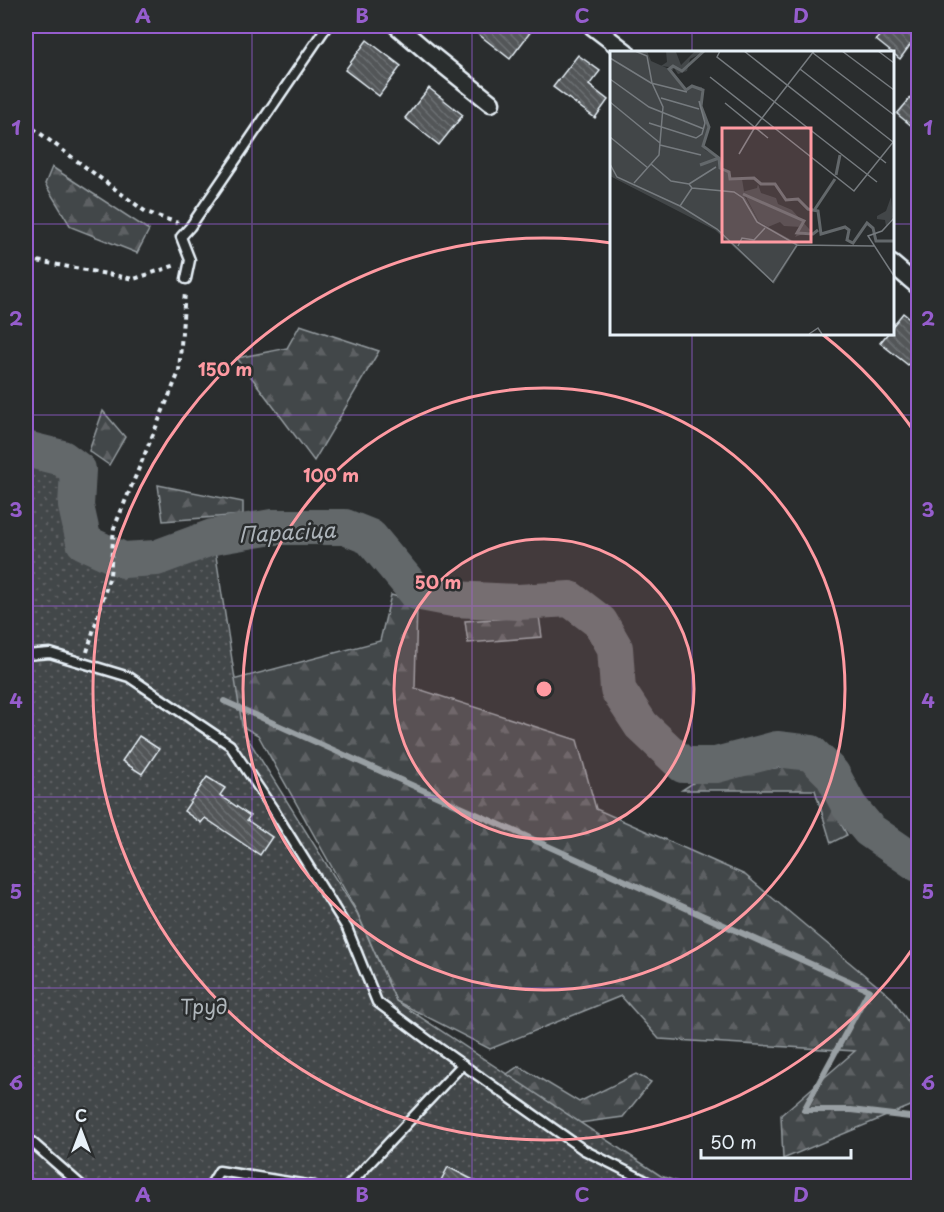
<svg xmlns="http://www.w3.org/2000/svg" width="944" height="1212" font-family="'Playpen Sans',sans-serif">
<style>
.forest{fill:url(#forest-firs);stroke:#959ca0;stroke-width:1.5}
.park{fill:url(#park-dots);stroke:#959ca0;stroke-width:1.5}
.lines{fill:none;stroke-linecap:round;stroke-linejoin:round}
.stream{stroke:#989fa3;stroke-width:6}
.river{stroke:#63686b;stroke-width:36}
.building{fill:url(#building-back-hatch);stroke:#e8f1f8;stroke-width:1.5}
.service-casing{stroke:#e8f1f8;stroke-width:13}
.minor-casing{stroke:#e8f1f8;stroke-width:21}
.path{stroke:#e8f1f8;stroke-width:4;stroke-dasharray:4.5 4.5;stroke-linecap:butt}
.service{stroke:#2a2d2e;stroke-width:8}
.minor{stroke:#2a2d2e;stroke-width:16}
.grid{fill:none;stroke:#965dcd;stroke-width:1.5;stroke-opacity:0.55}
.ring{fill:none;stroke:#ff9aa2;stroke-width:3}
.labels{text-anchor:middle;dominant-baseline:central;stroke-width:5;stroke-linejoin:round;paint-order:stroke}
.park-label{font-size:20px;fill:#aeb5ba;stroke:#2a2d2e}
.water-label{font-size:21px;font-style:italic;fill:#acb3b9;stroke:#2a2d2e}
.inset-river{fill:none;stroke:#63686b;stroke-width:3}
.inset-road{fill:none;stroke:#767b7f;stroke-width:1.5}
.view{fill:#ff9aa2;fill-opacity:0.15;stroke:#ff9aa2;stroke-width:3}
.inset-edge{fill:none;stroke:#e8f1f8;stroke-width:3}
.centre{fill:#ff9aa2;stroke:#2a2d2e;stroke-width:3}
.ring-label{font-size:18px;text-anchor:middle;font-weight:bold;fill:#ff9aa2;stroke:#2a2d2e;stroke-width:5;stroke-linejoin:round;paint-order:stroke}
.neatline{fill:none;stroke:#965dcd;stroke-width:2}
.grid-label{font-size:20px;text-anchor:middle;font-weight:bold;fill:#965dcd}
</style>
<defs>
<pattern id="forest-firs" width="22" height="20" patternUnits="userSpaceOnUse" patternTransform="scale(1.5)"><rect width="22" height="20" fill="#424648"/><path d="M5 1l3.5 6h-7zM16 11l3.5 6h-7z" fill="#5d6163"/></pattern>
<pattern id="park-dots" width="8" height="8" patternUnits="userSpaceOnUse" patternTransform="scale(1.5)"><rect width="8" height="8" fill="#424648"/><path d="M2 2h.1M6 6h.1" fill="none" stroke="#5d6163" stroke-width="1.8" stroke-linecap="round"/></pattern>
<pattern id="building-back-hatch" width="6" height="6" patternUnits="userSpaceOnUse" patternTransform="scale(1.5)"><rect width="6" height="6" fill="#535759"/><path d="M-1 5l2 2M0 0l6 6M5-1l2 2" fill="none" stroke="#6c7072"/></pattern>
</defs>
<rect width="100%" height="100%" fill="#2a2d2e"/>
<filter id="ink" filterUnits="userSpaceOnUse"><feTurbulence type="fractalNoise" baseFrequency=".0167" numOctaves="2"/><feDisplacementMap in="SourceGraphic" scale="12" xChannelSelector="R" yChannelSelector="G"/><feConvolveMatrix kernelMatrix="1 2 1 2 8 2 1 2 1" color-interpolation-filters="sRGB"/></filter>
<g filter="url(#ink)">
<path class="forest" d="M52,167L149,230L137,253L71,227L45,184Z
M300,325L379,351L314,461L237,358L287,348Z
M103,411L125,437L109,465L89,451Z
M158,485L243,502V515L163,521Z
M391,595L417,602L415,688L577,740L596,809L745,875L892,998L918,1037V1103L783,1159L781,1115L855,1051L659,1039L621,996L490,1049L396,1001L357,912L258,735L114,655L218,684L380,641Z
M539,616L542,637L468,643L465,621Z
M808,763L847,835L831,843L815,790H682L699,779Z
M519,1066L579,1102L636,1074L651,1082L623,1117L565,1125L498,1080Z"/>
<path class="park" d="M26,449L62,458L78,470L76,506L84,542L123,560L156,558L213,537L243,731L357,913L396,1001L661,1176L690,1186H40L26,1173Z"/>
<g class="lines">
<path class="stream" d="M224,701L869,990L804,1110H851L918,1118"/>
<path class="river" d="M26,449L62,458L78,470L76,506L84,542L123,560L156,558L213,537L272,527H345L370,537L416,592L453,599L518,602L570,599L600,622L615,648L618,690L641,725L683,765H716L777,749L811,753L832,774L849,806L869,830L918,864"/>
</g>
<path class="building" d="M468,26H535L510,59Z
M867,26H901L916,37L900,59L876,40L880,35Z
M367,40L401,66L379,96L345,70Z
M578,55L600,71L589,85L608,100L595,118L553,87Z
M429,88L463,115L439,145L405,118Z
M918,89V131L897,114Z
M903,313L918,325V351L908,365L880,343L888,333H891V328Z
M139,736L159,749L142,774L122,761Z
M207,777L225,788L220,795L250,816L247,820L272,837L260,855L205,818L201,823L184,811Z
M448,1167L485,1186H438Z"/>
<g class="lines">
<defs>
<path id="service" d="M186,279L190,260L181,237L190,227L327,26
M26,655L50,653L129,677L230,745L273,809L347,928L377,1002L432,1043L584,1150L656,1186
M26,1137L82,1186
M210,1186L219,1171L314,1186
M348,1186L462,1065"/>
<path id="minor" d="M397,26L430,54L491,103
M592,26L626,52
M892,264L918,286"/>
</defs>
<use href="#service" class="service-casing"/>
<use href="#minor" class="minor-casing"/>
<path class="path" d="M26,123L146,212L178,223
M26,248L37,261L134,279L176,265
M87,652L110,575L114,528L179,372L185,292"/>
<use href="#service" class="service"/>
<use href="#minor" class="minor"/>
</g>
</g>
<path class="grid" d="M252,26V1186M472,26V1186M692,26V52M26,224H611M892,224H918M692,333V1186M26,415H918M26,606H918M26,797H918M26,988H918"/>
<circle cx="544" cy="689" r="150" fill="#ff9aa2" fill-opacity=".12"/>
<g class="ring">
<circle cx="544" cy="689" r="150"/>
<circle cx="544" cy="689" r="301"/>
<path d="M918 941A451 451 0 1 1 611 243M822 334A451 451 0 0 1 918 437"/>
</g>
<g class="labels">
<g class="park-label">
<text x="204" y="1006">Труд</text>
</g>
<g class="water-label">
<text transform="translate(287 531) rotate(-3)">Парасіца</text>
</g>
</g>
<g transform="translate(610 51)">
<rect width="284" height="284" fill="#2a2d2e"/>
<path d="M281,146L283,166L276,175L275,169L267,168V165L276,160Z" fill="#424648"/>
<path d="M56,0L66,1L71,14L85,0H95L80,8L77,20L68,23L64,17L60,23L59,16L51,15L57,11ZM148,133L151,142L166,147L168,153L182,159L201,180L185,186L191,176L174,175L170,171L158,176L149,171L136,146L122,139L132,141L147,137Z" fill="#424648"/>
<path d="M0,0H37L41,10L59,18L76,39L82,35L92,36L91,55L99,76L93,92L95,99L109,107L110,117L119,121L120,128H132L135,146L149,171L189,193L164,233L105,179L0,125Z" fill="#424648"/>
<path class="inset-river" d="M94,0L72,20L63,15L59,18L76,39L82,35L93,39L91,55L99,76L93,95L109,107L110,117L119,121L120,128L144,127L151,133H165L176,149L188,148L198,158L208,160L211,183L235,176L239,179L237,189L243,192L257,172L263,177L266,190H284M90,114L109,107M226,124L230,104M133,143L194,170L187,182L203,183L208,179M205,158L225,128"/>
<path class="inset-road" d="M110,0L107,6L267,131M134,0L276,112M232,0L284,39M268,0L284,12M203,2L284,64M0,7L41,32L77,41M190,18L283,91M100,26L244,140L284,90M0,28L39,56L94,78M51,47L89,58M0,51L50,92M115,52L158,87M39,72L86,87L92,83L95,72L89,50M0,86L38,117M50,94L91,104M129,103L145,76L204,0M0,113L7,126L70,155L107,178L163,231L187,194M41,113L61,130L79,133M24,132L49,104L53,56L42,32L37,5L25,0M79,133L82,137L124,141L133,147L147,171L187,194L264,195M79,133L106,116M70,155L82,137M284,167L272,180L258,185L284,225M128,195L132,187L144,189L155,177M199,283L208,277L212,283"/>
<path class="view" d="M112,77H201V191H112Z"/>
<rect width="284" height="284" class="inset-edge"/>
</g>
<circle cx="544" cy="689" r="9" class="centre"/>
<g class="ring-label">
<text x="225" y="376">150 m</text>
<text x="331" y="482">100 m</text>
<text x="438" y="589">50 m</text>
</g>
<rect width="944" height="1212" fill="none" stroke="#2a2d2e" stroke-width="66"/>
<g transform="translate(81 1131)" stroke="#2a2d2e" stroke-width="4.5" paint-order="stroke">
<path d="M0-4.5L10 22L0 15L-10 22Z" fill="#e8f1f8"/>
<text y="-9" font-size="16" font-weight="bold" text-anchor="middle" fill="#e8f1f8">С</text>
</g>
<path d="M701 1149v9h150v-9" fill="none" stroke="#e8f1f8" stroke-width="3"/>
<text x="710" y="1149" font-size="18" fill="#e8f1f8" stroke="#2a2d2e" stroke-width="4.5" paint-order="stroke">50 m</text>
<rect x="33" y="33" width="878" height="1146" class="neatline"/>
<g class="grid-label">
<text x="143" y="23">A</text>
<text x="362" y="23">B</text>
<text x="582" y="23">C</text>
<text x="801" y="23">D</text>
<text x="16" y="135">1</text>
<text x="928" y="135">1</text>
<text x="16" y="326">2</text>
<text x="928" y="326">2</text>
<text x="16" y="517">3</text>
<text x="928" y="517">3</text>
<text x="16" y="708">4</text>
<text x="928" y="708">4</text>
<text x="16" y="899">5</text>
<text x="928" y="899">5</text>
<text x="16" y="1090">6</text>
<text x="928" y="1090">6</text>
<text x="143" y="1202">A</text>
<text x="362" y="1202">B</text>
<text x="582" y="1202">C</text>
<text x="801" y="1202">D</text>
</g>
</svg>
